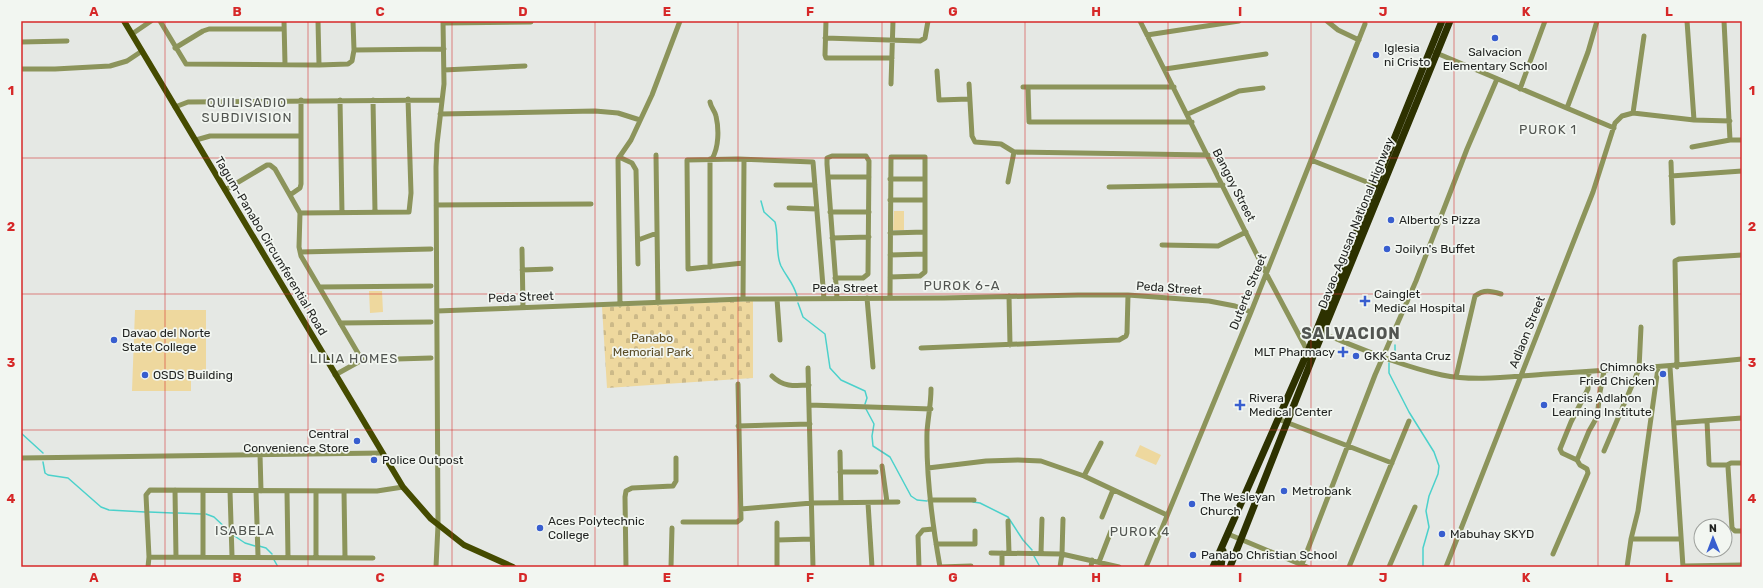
<svg xmlns="http://www.w3.org/2000/svg" width="1763" height="588" font-family="Rubik,sans-serif">
<style>
.cemetery{fill:url(#cemetery-stones)}
.garden{fill:#eed89e}
.lines{fill:none;stroke-linecap:round;stroke-linejoin:round}
.stream{stroke:#4bd1cb;stroke-width:1.5}
.minor{stroke:#8c945b;stroke-width:5}
.major{stroke:#454b00;stroke-width:6}
.highway{stroke:#2d3100;stroke-width:7}
.grid{fill:none;stroke:#d62828;stroke-width:1;stroke-opacity:0.55}
.poi-dot{fill:#385ecf;stroke:#f2f6f1;stroke-width:1.5}
.labels{text-anchor:middle;dominant-baseline:central;stroke-width:3.5;stroke-linejoin:round;paint-order:stroke}
.poi-label{font-size:12px;fill:#1f211f;stroke:#f2f6f1;text-anchor:start}
.street-label{font-size:12px;fill:#1f211f;stroke:#f2f6f1}
.park-label{font-size:12px;fill:#594b25;stroke:#f2f6f1}
.neighbourhood-label{font-size:13px;letter-spacing:1px;fill:#525551;stroke:#f2f6f1}
.district-label{font-size:16px;font-weight:bold;letter-spacing:1px;fill:#525551;stroke:#f2f6f1}
.neatline{fill:none;stroke:#d62828;stroke-width:1.5}
.grid-label{font-size:13px;text-anchor:middle;font-weight:bold;fill:#d62828}
</style>
<defs>
<pattern id="cemetery-stones" width="16" height="16" patternUnits="userSpaceOnUse"><rect width="16" height="16" fill="#eed89e"/><path d="M2 7V4a2 2 0 0 1 4 0v3zM10 15v-3a2 2 0 0 1 4 0v3z" fill="#ccb988"/></pattern>
</defs>
<rect width="100%" height="100%" fill="#e5e8e4"/>
<path class="cemetery" d="M753,301V378L607,388L602,307Z"/>
<path class="garden" d="M894,211H904V230H893Z
M369,291H382L383,312L370,313Z
M135,310H206V370H191V391H132Z
M1140,445L1161,455L1156,465L1135,456Z"/>
<g class="lines">
<path class="stream" d="M761,201L764,212L775,222C779,236 775,253 781,266C787,278 793,282 797,296
M798,303L803,317L825,334L830,368L841,380L865,391L867,398L865,404
M1392,357L1395,353V345
M1389,363V373L1409,412L1434,452L1439,466L1438,474L1429,496L1426,511L1429,527L1423,548V567
M866,409L874,424L872,436L873,446L890,457L911,496L917,500L927,501
M21,433L43,453
M43,462L45,473L48,475L68,478L101,507L109,510L145,512
M973,502L980,503L1008,517L1023,540L1032,550
M149,512L173,513
M178,513L202,514
M206,514L214,517L230,532
M233,535L245,543L255,546
M259,546L266,548L272,554
M1034,556L1040,567
M273,558L278,567"/>
<path class="minor" d="M160,21L186,64L319,65L348,64L352,61L354,50L353,21
M284,21L285,64
M318,21L319,65
M826,21L825,55L826,58H892
M1140,21L1266,273L1308,352
M1327,21L1338,30L1359,40
M1687,21L1694,120
M1724,21L1730,140
M443,23L531,22
M132,34L151,21
M1147,35L1239,21
M825,38L920,41L925,38L928,21
M21,42L67,41
M175,48L203,31L209,29H284
M354,50L444,49
M1434,52L1614,128
M21,69H55L110,66L127,61L142,51
M1165,69L1266,54
M444,70L525,66
M937,71L939,100L969,99
M891,84L893,21
M969,84L972,136L975,142L1001,144L1014,152L1208,155
M1023,87H1174
M1028,87L1029,122H1192
M1520,89L1545,21
M340,100L342,213
M373,100L375,212
M710,102C711,108 715,111 716,116C719,129 719,147 712,159
M175,107L188,102L442,100
M1567,108L1588,52L1597,21
M1633,113L1644,36
M440,114L595,111L618,113L640,120
M1188,114L1239,91L1263,88
M196,140L210,136H301
M1692,147L1730,140H1742
M656,155L658,303
M619,157L632,163L636,170L638,264
M710,159V267
M1311,160L1377,186
M1671,162L1673,223
M1671,176L1742,171
M828,177H869
M890,179H925
M1008,182L1014,152
M776,185H815
M1109,187L1223,185
M225,190L267,165H270L275,169L300,213L299,247L301,256L362,360
M290,195L300,188L301,184V100
M890,200H925
M436,205L591,204
M789,208L817,209
M830,212H869
M300,213L409,212L411,193L408,99
M890,233L925,232
M832,238L869,237
M638,240L657,233
M1162,245L1218,246L1246,232
M522,249L523,307
M300,252L431,249
M890,255L925,254
M743,263L688,269L687,160L738,159L813,162L824,299
M522,270L551,269
M835,278H863L868,274L869,161L866,156H832L827,158V164L837,298
M320,287L431,286
M1009,296L1010,345
M867,298L873,367
M890,298L891,157H925V272L920,276L890,277
M743,299L744,160
M777,299L780,340
M620,305L618,159L631,140L652,95L680,21
M437,311L743,299L944,298L1078,295H1128L1209,301L1235,306L1251,312
M340,323L431,322
M1319,332C1360,348 1400,366 1442,375C1476,382 1514,376 1548,374C1613,370 1677,366 1742,359
M921,348L1119,340L1126,336L1127,333L1128,295
M1670,367L1683,567
M1677,367L1675,261L1679,259L1742,255
M808,368L813,567
M335,375L362,360L431,358
M772,376C783,387 794,386 809,385
M1456,377L1475,296C1484,289 1491,291 1501,294
M931,389C931,404 928,417 927,432C926,478 932,522 940,567
M809,405L931,409
M1278,419L1392,463
M1707,421L1709,464L1711,465H1727L1728,467L1732,528L1735,531H1742
M1675,423L1742,418
M738,426L810,424
M1604,451L1639,369L1641,327
M840,452L841,503
M260,454L261,491
M21,458L382,453
M1577,460L1562,453L1560,449L1571,422L1588,389L1589,372
M1727,465L1731,463H1742
M882,466L887,502
M928,468L986,461L1018,460L1041,461L1084,476L1167,515
M840,472H876
M1084,476L1101,443
M175,490L176,557
M230,491L232,556
M256,491L258,556
M287,491L288,557
M316,491V557
M344,491L345,557
M930,500H974
M868,503L872,567
M741,509L812,503L898,502
M1102,517L1113,490
M1008,521L1009,553
M683,522H737L741,519L738,384
M777,523V567
M1228,534L1307,567
M1631,539H1681
M777,540L812,539
M936,544H975V531
M991,553L1062,554L1119,567
M1002,553V567
M1041,553L1042,519
M1553,554L1588,473L1587,469L1580,465L1577,460L1589,431L1597,417L1600,392L1604,371
M203,556V491
M149,557L373,558
M1099,562L1111,531
M1683,566L1742,565
M148,567L149,557L146,495L150,490L377,491L403,487
M436,567L438,525L436,167L437,144L444,84L443,21
M626,567L625,497L626,491L632,488L673,486L676,481V458
M671,567L672,528
M919,567L918,536L923,530L933,529
M940,567L971,566
M1060,567L1062,554L1063,519
M1091,567L1092,560
M1146,567L1251,312L1365,24
M1301,567L1375,375L1416,281L1467,149L1497,79
M1349,567L1409,421
M1389,567L1415,507
M1446,567L1593,192L1615,123L1622,116L1633,113L1694,120L1730,121
M1627,567L1631,539L1638,511L1658,368"/>
<path class="major" d="M124,21L403,487L431,519L464,545L513,567"/>
<path class="highway" d="M1213,567L1308,351L1442,21
M1221,567L1223,551
M1230,567L1314,354L1450,21"/>
</g>
<path class="grid" d="M165,21V567M308,21V567M452,21V567M595,21V567M738,21V567M882,21V567M1025,21V567M1168,21V567M1311,21V567M1454,21V567M1598,21V567M21,158H1742M21,294H1742M21,430H1742"/>
<g class="poi-dot">
<circle cx="1495" cy="38" r="4"/>
<circle cx="1376" cy="55" r="4"/>
<circle cx="1391" cy="220" r="4"/>
<circle cx="1387" cy="249" r="4"/>
<path d="M1363 295h4v4h4v4h-4v4h-4v-4h-4v-4h4z"/>
<circle cx="114" cy="340" r="4"/>
<path d="M1341 346h4v4h4v4h-4v4h-4v-4h-4v-4h4z"/>
<circle cx="1356" cy="356" r="4"/>
<circle cx="1663" cy="374" r="4"/>
<circle cx="145" cy="375" r="4"/>
<path d="M1238 399h4v4h4v4h-4v4h-4v-4h-4v-4h4z"/>
<circle cx="1544" cy="405" r="4"/>
<circle cx="357" cy="441" r="4"/>
<circle cx="374" cy="460" r="4"/>
<circle cx="1284" cy="491" r="4"/>
<circle cx="1192" cy="504" r="4"/>
<circle cx="540" cy="528" r="4"/>
<circle cx="1442" cy="534" r="4"/>
<circle cx="1193" cy="555" r="4"/>
</g>
<g class="labels">
<g class="poi-label">
<text x="1384" y="48">Iglesia<tspan x="1384" dy="14">ni Cristo</tspan></text>
<text x="1495" y="52" text-anchor="middle">Salvacion<tspan x="1495" dy="14">Elementary School</tspan></text>
<text x="1399" y="220">Alberto's Pizza</text>
<text x="1395" y="249">Joilyn's Buffet</text>
<text x="1374" y="294">Cainglet<tspan x="1374" dy="14">Medical Hospital</tspan></text>
<text x="122" y="333">Davao del Norte<tspan x="122" dy="14">State College</tspan></text>
<text x="1335" y="352" text-anchor="end">MLT Pharmacy</text>
<text x="1364" y="356">GKK Santa Cruz</text>
<text x="1655" y="367" text-anchor="end">Chimnoks<tspan x="1655" dy="14">Fried Chicken</tspan></text>
<text x="153" y="375">OSDS Building</text>
<text x="1249" y="398">Rivera<tspan x="1249" dy="14">Medical Center</tspan></text>
<text x="1552" y="398">Francis Adlahon<tspan x="1552" dy="14">Learning Institute</tspan></text>
<text x="349" y="434" text-anchor="end">Central<tspan x="349" dy="14">Convenience Store</tspan></text>
<text x="382" y="460">Police Outpost</text>
<text x="1292" y="491">Metrobank</text>
<text x="1200" y="497">The Wesleyan<tspan x="1200" dy="14">Church</tspan></text>
<text x="548" y="521">Aces Polytechnic<tspan x="548" dy="14">College</tspan></text>
<text x="1450" y="534">Mabuhay SKYD</text>
<text x="1201" y="555">Panabo Christian School</text>
</g>
<g class="street-label">
<text transform="translate(1234 185) rotate(63)">Bangoy Street</text>
<text transform="translate(1356 223) rotate(-68)">Davao-Agusan National Highway</text>
<text transform="translate(271 246) rotate(59)">Tagum-Panabo Circumferential Road</text>
<text x="845" y="288">Peda Street</text>
<text transform="translate(1169 288) rotate(4)">Peda Street</text>
<text transform="translate(1248 292) rotate(-68)">Duterte Street</text>
<text transform="translate(521 297) rotate(-2)">Peda Street</text>
<text transform="translate(1527 332) rotate(-68)">Adlaon Street</text>
</g>
<g class="park-label">
<text x="652" y="338">Panabo<tspan x="652" dy="14">Memorial Park</tspan></text>
</g>
<g class="neighbourhood-label">
<text x="247" y="102">QUILISADIO<tspan x="247" dy="15">SUBDIVISION</tspan></text>
<text x="1548" y="129">PUROK 1</text>
<text x="962" y="285">PUROK 6-A</text>
<text x="354" y="358">LILIA HOMES</text>
<text x="245" y="530">ISABELA</text>
<text x="1140" y="531">PUROK 4</text>
</g>
<g class="district-label">
<text x="1351" y="333">SALVACION</text>
</g>
</g>
<rect width="1763" height="588" fill="none" stroke="#f2f6f1" stroke-width="44"/>
<g transform="translate(1713 538) rotate(359)"><circle r="19" fill="#f2f6f1" stroke="#9ea19d"/>
<path d="M0-3L7 15L0 10L-7 15Z" fill="#385ecf"/>
<text y="-6" font-size="11" font-weight="bold" text-anchor="middle" fill="#1f211f">N</text>
</g>
<rect x="22" y="22" width="1719" height="544" class="neatline"/>
<g class="grid-label">
<text x="94" y="16">A</text>
<text x="237" y="16">B</text>
<text x="380" y="16">C</text>
<text x="523" y="16">D</text>
<text x="667" y="16">E</text>
<text x="810" y="16">F</text>
<text x="953" y="16">G</text>
<text x="1096" y="16">H</text>
<text x="1240" y="16">I</text>
<text x="1383" y="16">J</text>
<text x="1526" y="16">K</text>
<text x="1669" y="16">L</text>
<text x="11" y="95">1</text>
<text x="1752" y="95">1</text>
<text x="11" y="231">2</text>
<text x="1752" y="231">2</text>
<text x="11" y="367">3</text>
<text x="1752" y="367">3</text>
<text x="11" y="503">4</text>
<text x="1752" y="503">4</text>
<text x="94" y="582">A</text>
<text x="237" y="582">B</text>
<text x="380" y="582">C</text>
<text x="523" y="582">D</text>
<text x="667" y="582">E</text>
<text x="810" y="582">F</text>
<text x="953" y="582">G</text>
<text x="1096" y="582">H</text>
<text x="1240" y="582">I</text>
<text x="1383" y="582">J</text>
<text x="1526" y="582">K</text>
<text x="1669" y="582">L</text>
</g>
</svg>
